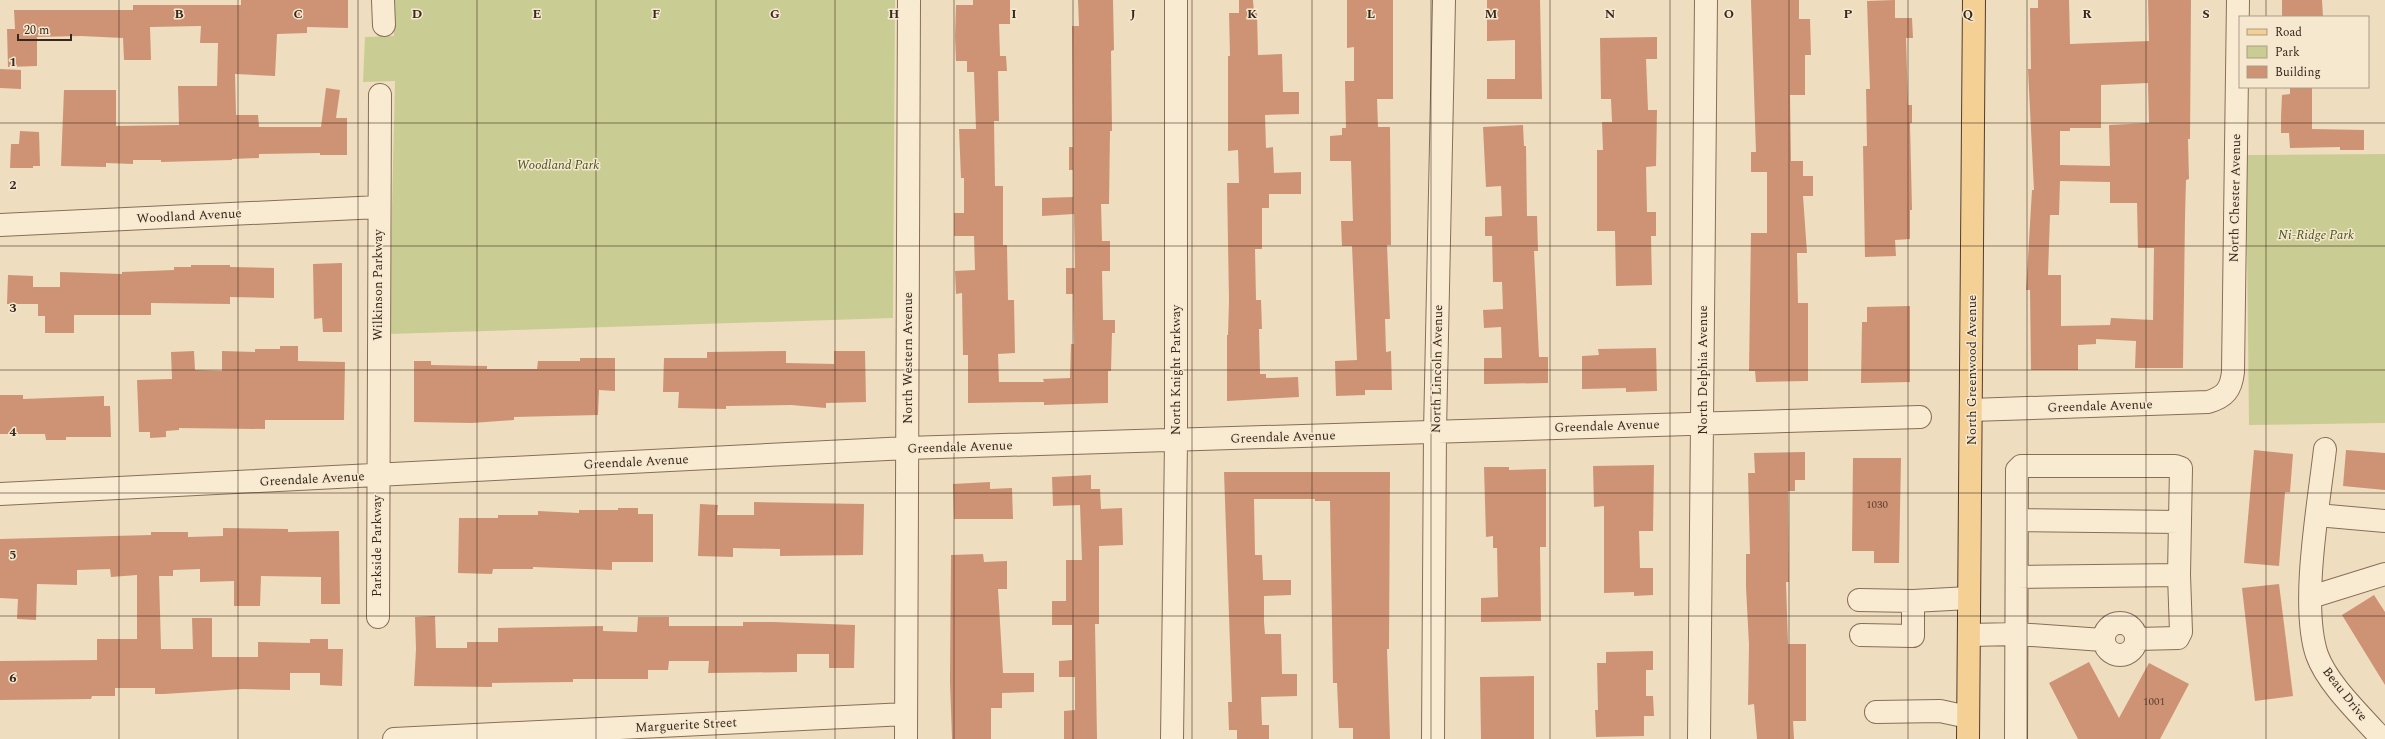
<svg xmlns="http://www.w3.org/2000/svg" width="2385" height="739" font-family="Spectral,serif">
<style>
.green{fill:#cacd93}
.building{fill:#ce9374;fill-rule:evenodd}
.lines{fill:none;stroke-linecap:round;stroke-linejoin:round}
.minor-casing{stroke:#886e57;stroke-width:24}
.major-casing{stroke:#553c2c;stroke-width:24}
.minor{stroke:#f9ebd2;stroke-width:22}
.major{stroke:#f4d095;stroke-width:22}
.grid{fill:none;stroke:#37271c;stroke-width:1;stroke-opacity:0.55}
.labels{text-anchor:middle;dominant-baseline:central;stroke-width:3;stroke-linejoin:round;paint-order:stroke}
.number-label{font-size:11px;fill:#5d4232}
.park-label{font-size:13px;font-style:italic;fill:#4a5422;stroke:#f6e8cf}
.street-label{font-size:13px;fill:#37271c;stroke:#f6e8cf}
.grid-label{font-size:13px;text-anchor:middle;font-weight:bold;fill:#37271c;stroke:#f6e8cf;stroke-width:3;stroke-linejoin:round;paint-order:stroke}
</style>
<rect width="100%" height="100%" fill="#efddbf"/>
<path class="green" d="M394,0H895L893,318L389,334L395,81L363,82L365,37L394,36Z
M2385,154V423L2249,425L2246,155Z"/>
<path class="building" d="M241,0H348V28L307,27V33L277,34L275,76L235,74L236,115H258L259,127H321L326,88L340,90L336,118H347V155H320V153L259,154V158L232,159V160L161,162V160H133V164L106,163V167L61,166L64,90H116V126L179,125L178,86H217L218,43H200L201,26L150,27L151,60H124L123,38L81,36L37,37V66L8,67L7,29H15L14,10H133V5H241Z
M973,0H1010V24H999L1000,56H1006L1007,71H998L999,121H994L995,186H1003V245H1007L1008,300H1014L1015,353L998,354L999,382H1044L1043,379L1070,378L1071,344H1074L1073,294H1066V268H1075L1074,214L1042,216V198L1073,197V170H1069V147H1073L1072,26H1079L1078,0H1113L1114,50L1111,51L1112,131H1110L1109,204H1101L1102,241H1110V271H1102L1103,320H1115V333H1112L1111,371H1108V403L1044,405V402L968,403V355H963L962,293L956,294L955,271L975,270L974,236H954V213H964V178H961L959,129H976L974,72H967V61H956L955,37L956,5H973Z
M1239,0H1253L1254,13H1257L1258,55L1282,54L1283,92H1299V114L1265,115L1266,148L1273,147L1274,173L1301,172V194H1269V208H1262V249H1255L1256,300H1261L1262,329H1259L1260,374H1266V378L1298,377L1299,397L1227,401V335H1228L1229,301L1227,183H1239L1238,150L1228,151V56H1230L1229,13H1239Z
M1347,0H1393V99H1377L1378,127H1390L1391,245H1387L1390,319H1385L1386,352L1391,351L1392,390H1365V395L1336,396L1335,361L1357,360L1352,246H1342L1341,221H1353L1351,161H1330V136L1342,135V128H1346L1345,81H1354V47L1347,48Z
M1487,0H1540L1542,99H1487V79H1515V40L1487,41Z
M1751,0H1799V19H1810L1811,55H1805V95H1790L1791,161H1803V176H1813V196H1803L1807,253H1797L1798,303H1808V381L1756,382L1755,371H1749L1751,233H1767V172H1751V152H1756Z
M1895,0V18H1912L1913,38H1906L1908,105H1912V123H1910L1912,210H1910V239L1895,240L1896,256L1865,257L1863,146H1867L1866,89H1870L1867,1Z
M2038,0H2069L2070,44L2149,41L2148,0H2191L2190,139H2188L2189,179L2186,180L2185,217L2183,368H2135L2136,341L2096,339V344L2078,345V370H2031L2030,290H2026L2027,275L2032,190H2034L2028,69H2031L2030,8H2038ZM2148,83L2149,123L2109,125L2110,166L2060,165V131H2070V128H2101V85ZM2060,181L2110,182V203H2137L2138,248H2154L2153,320L2111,318L2110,325L2061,326V275H2048L2050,215H2059Z
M2282,0H2322L2323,17H2282Z
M1657,37V59H1646L1648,110H1657L1656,166L1646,167L1647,212H1656V236H1651L1652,285L1616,286L1615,231H1597V150H1603L1602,122H1612L1611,99H1601L1600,38Z
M0,69L21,70V89L0,88Z
M2290,87H2312V129L2364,130V150H2340V147L2290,148L2289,133H2281V117L2282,95L2290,94Z
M1523,125L1524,146H1526L1527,216H1537L1538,251H1534L1539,357H1548V383L1484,384V358H1502L1501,327L1484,328L1483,310L1503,309L1502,282H1493L1492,236H1485V217L1502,216L1501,186L1486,187L1483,127Z
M20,131L39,132L40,166H33V168H10L11,144H19Z
M342,263V332H323L322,318L314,319L313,264Z
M191,265H230V267L274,268V298L230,297V304L151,303V315H74V333H45V316H38V304H7L8,275L33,276V287H60V272L122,274V272L174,270V267H191Z
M1910,306V382L1861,383L1862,322H1867V307Z
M280,346H298V361L345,362L344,420H265V429L179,428V430L166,431V437L150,438V432H139L137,380L172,379L171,352L194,351L195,370L222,371V351L255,352V349H280Z
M1656,348L1657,391L1626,392V388L1582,389V356L1599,355L1598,349Z
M786,351V363L834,364V351H865L866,402L826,403V408L791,405L726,406V409L678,408L679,392H663L664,358H707V352Z
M580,358H615V391L599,390L598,415L514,417V420L472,423L414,422V361H431V365L487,366V369H537L538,361H580Z
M0,395H23V399L104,396V406H110L111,437H66V440H46L45,434H0Z
M2254,450L2293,454L2290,492H2285L2279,566L2244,563Z
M2346,450L2385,453V490L2343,486Z
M1805,452V480H1795V491H1788L1789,582H1786L1788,644H1806V721H1793L1794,739H1757L1754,704L1748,705L1749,645L1746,587V554H1750L1748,473H1755L1754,453Z
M1853,458H1901L1899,563H1874V551H1852Z
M1654,465L1653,531H1639L1640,568H1653V595L1634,596V592L1604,593V506L1594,507L1593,466Z
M1484,467H1509V470L1546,469V547H1540L1541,621L1481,622V598L1498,597L1497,548H1493V536L1486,537Z
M1224,472H1390L1389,649H1387L1390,739H1353V728H1339L1337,683H1333L1330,501H1315V499H1254L1255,555H1262L1263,580H1291V595L1264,596V622L1265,634H1281L1282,674H1297V696L1261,697L1262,725H1269V739H1237V730H1229L1228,702H1232Z
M1091,475V489H1100L1101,509L1122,508L1123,545L1099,546V624H1095L1097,739H1064V711L1075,710V677H1059V661L1072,660V625H1052V601H1066V560H1082L1080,505L1053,506L1052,477Z
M990,482V489L1012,488L1013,519H954L953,484Z
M754,502L864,504L863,555L780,556V549L733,548V557L698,556L700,504L718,505L717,515H754Z
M618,508H638V514H653V562H612V570L533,567V569H493L492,574L458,573L459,518H498V515H538V511L579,513V510H618Z
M223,528L288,529V532L339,531L340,604H321V577L261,576L260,606H234V581L200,582V569L173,570V576H159L161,649H193L192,618H212V657H258V642L310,643V639H328V649H343L342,686L320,685V673H290V690L242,689L164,694H155V688H115V696H92L91,699L0,700V661L97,660V639H137V575L111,577L110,569L77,570V585L37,584L36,620L17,619L18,599L0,598V539L151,535V532H188V537L223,536Z
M983,554L984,562L1007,561V589H998L1003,673H1034V692L1002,693V708H991V739H952L950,682L951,555Z
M2279,584L2293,696L2255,701L2242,588Z
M2374,595L2385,612V685L2342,615Z
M435,616L436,648H467V642H498V628L603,626V631L637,632L638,617H669V626H743V622H773L855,625L854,668H829V654H797V672L708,673L709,661H669L668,670H648V679H573V682L492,683V687L414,686L416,649L415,617Z
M1653,651V670H1646V696H1653L1654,716H1644V736L1596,737L1595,710H1598L1597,663H1606V652Z
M2089,662L2119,718L2149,663L2189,684L2160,739H2078L2049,683Z
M1534,676V739H1481L1480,677Z"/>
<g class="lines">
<defs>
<path id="minor" d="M383,0L384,25
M0,225L379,207
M1971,410L2208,402C2225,397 2231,390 2233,372L2238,0
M2325,449C2319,503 2300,605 2317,655C2328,685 2361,715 2382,739
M0,494L907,448L1920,417
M2317,515L2385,521
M2018,520L2180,522
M2017,577L2179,575
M2311,597L2385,574
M1859,600L1913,601
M378,617L380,95
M2104 639a16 16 0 1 1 32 0a16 16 0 1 1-32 0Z
M1861,635L1913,636V601L1969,598
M1969,635L2017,634L2103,640
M1876,712L1940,711L1968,717
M394,739L906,714
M906,739L909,0
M1172,739L1176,442V0
M1433,739L1435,432L1444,0
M1699,739L1706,0
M2016,739L2017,470L2021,466H2175L2181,468L2179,575L2181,632L2178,638L2137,639"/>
<path id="major" d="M1968,739L1974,0"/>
</defs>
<use href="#minor" class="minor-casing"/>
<use href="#major" class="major-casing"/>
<use href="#minor" class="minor"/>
<use href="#major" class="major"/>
</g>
<path class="grid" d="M119,0V739M238,0V739M358,0V739M477,0V739M596,0V739M716,0V739M835,0V739M954,0V739M1073,0V739M1192,0V739M1312,0V739M1431,0V739M1550,0V739M1670,0V739M1789,0V739M1908,0V739M2027,0V739M2146,0V739M2266,0V17M2266,87V739M0,123H2385M0,246H2385M0,370H2385M0,493H2385M0,616H2385"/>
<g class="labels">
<g class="number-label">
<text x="1877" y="504">1030</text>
<text x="2154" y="701">1001</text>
</g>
<g class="park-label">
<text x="558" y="165">Woodland Park</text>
<text x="2316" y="235">Ni-Ridge Park</text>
</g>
<g class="street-label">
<text transform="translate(2235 198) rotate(-89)">North Chester Avenue</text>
<text transform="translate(189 216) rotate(-3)">Woodland Avenue</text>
<text transform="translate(378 285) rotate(-90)">Wilkinson Parkway</text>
<text transform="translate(908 358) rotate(-90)">North Western Avenue</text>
<text transform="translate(1437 369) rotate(-89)">North Lincoln Avenue</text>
<text transform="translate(1176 370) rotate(-90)">North Knight Parkway</text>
<text transform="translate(1703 370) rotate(-90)">North Delphia Avenue</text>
<text transform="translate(1972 370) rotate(-90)">North Greenwood Avenue</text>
<text transform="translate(2100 406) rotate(-2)">Greendale Avenue</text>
<text transform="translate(1607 426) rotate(-2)">Greendale Avenue</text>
<text transform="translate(1283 437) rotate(-2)">Greendale Avenue</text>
<text transform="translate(960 447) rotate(-2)">Greendale Avenue</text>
<text transform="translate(636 462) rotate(-3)">Greendale Avenue</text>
<text transform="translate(312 479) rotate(-3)">Greendale Avenue</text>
<text transform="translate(377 546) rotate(-90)">Parkside Parkway</text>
<text transform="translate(2345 694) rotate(52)">Beau Drive</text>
<text transform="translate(686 725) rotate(-3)">Marguerite Street</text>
</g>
</g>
<g class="grid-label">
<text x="179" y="18">B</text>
<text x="298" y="18">C</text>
<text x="417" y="18">D</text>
<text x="537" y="18">E</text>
<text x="656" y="18">F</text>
<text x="775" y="18">G</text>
<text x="894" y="18">H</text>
<text x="1014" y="18">I</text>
<text x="1133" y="18">J</text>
<text x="1252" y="18">K</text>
<text x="1371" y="18">L</text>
<text x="1491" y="18">M</text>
<text x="1610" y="18">N</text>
<text x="1729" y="18">O</text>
<text x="1848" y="18">P</text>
<text x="1968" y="18">Q</text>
<text x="2087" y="18">R</text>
<text x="2206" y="18">S</text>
<text x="13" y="66">1</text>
<text x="13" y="189">2</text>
<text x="13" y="312">3</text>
<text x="13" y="436">4</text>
<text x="13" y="559">5</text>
<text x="13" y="682">6</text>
</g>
<rect x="2239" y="16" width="130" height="72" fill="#f6e8cf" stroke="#aa9b87"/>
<rect x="2247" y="29" width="20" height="6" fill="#f4d095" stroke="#aa9b87"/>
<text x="2275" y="36" font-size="12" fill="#37271c">Road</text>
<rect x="2247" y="46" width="20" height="12" fill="#cacd93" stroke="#aa9b87"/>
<text x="2275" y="56" font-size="12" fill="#37271c">Park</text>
<rect x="2247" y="66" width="20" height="12" fill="#ce9374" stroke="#aa9b87"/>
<text x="2275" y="76" font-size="12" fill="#37271c">Building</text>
<path d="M18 34v6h53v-6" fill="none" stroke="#37271c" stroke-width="2"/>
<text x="24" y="34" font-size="12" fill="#37271c" stroke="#f6e8cf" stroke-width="3" paint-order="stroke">20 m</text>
</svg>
